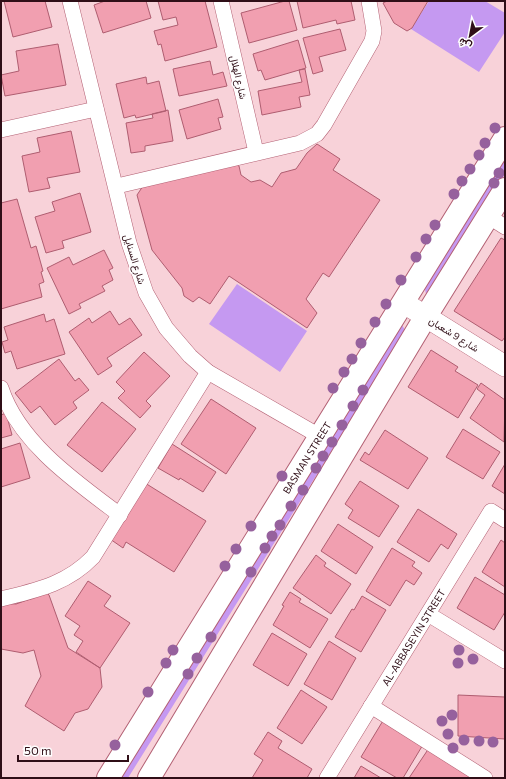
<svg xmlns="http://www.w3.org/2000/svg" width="506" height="779" font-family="Commissioner,Vazirmatn,sans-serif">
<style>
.green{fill:#c599f1}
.building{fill:#f19fb0;stroke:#af5d70}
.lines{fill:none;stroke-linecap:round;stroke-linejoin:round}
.street-casing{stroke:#b36174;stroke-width:16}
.secondary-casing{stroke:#b36174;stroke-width:22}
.primary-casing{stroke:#b36174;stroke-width:24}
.street{stroke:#fff;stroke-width:15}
.secondary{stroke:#fff;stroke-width:21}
.primary{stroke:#fff;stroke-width:22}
.tree{fill:#96619d}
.labels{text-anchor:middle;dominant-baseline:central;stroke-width:3;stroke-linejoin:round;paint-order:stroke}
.street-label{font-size:10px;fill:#2f0e17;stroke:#fefefe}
</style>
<rect width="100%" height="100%" fill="#f8d2d9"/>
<path class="green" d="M429,1H485L505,13V32L479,72L411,29Z
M505,153V174L434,289L428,295L426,294L425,289L427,285L466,222L469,213Z
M237,284L307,331L280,372L209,324Z
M402,325L405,330L398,344L128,778H120Z"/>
<path class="building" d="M4,1H45L52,27L13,37Z
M105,1H146L151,18L103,33L94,5Z
M158,1H205L217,47L165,61L161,44L158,45L154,31L178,25L176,17L163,20Z
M285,1H289L297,30L249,43L241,13Z
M297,1H351L355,20L337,24L336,20L303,28Z
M387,1H428L412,28L407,31L394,23L383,3Z
M340,29L346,50L319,57L323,71L313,74L303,38Z
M298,40L306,68L265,80L261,70L258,71L253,54Z
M58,44L66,85L5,96L1,75L19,71L16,51Z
M210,61L213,75L223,72L227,86L179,96L173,69Z
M305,69L310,95L299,97L301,107L262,115L258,91L302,82L299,70Z
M146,77L147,84L159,81L166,111L136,118L135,115L124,118L116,84Z
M218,99L223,117L218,118L221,129L187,139L179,110Z
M168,110L173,141L145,146V151L131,153L126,123L153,118L152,114Z
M71,131L80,172L47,178L50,188L29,192L22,156L40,152L37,138Z
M317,144L340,159L333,170L380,200L329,277L323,273L306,299L317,313L307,328L229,276L210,304L199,297L193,302L184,296L182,288L152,250L137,195L147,180L229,160L239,166L241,175L251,182L260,180L272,187L281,173L296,169L307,153Z
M80,193L91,232L62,241L64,248L46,253L35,217L55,211L52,202Z
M17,199L31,248L36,246L43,271L41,272L44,282L39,284L42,297L1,309V203Z
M501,238L505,240V337L502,341L454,311Z
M104,250L113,268L109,270L113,280L102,286L105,291L79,304L81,308L69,314L47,268L69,257L73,265Z
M110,311L119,325L130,318L142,335L107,358L112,366L98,375L69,332L89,318L92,323Z
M44,314L46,322L54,319L65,354L17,369L11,351L5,353L2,342L8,340L4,327Z
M431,350L458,367L455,371L478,385L458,418L408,387Z
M144,352L170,376L146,401L151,406L140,418L118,398L125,391L116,382Z
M59,359L75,381L79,378L89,390L73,402L77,408L55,425L40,406L31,413L15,393Z
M481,383L505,400L504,442L470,418L485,395L477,389Z
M211,399L256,428L226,474L181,444Z
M102,402L136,429L102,472L67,445Z
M6,413L12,435L1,438V415Z
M463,429L500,452L483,479L446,457Z
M385,430L428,458L408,489L360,460L365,452L369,455Z
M20,443L30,478L1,487V449Z
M172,444L216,472L203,492L180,478L179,480L158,468Z
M505,464V494L492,486Z
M360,481L399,506L379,537L348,518L353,510L345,504Z
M145,483L206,521L174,572L126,542L123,548L110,539Z
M418,509L457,534L448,549L441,544L429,562L397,542Z
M338,524L373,547L356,574L321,551Z
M501,540L505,543V587L482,572Z
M392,548L415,562L412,566L422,573L414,585L406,580L390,606L366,591Z
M316,555L326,563L324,566L351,584L331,614L293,588Z
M475,577L505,595V612L494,630L457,608Z
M88,581L111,596L104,606L130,623L100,668L76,652L83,641L74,635L80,626L65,616Z
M290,592L301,599L299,602L328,619L310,648L273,625L284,606L282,605Z
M47,593L49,595L68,648L100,668L102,687L88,709L75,713L64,731L25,706L41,676L34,650L23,653L1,649V603L16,604Z
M362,596L386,610L361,652L335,637L352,609L354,610Z
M272,633L307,654L288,686L253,665Z
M329,641L356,658L332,700L304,684Z
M301,690L327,707L302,744L277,728Z
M458,695L505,697V739L458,736Z
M384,719L424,743L403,778H397L361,757Z
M268,732L282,741L278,748L312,769L307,778H252L263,760L254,754Z
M431,745L472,772L468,778H409Z
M361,766L381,778H354Z"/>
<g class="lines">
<defs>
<g id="street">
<path d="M70,1L129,243L146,293L166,328L190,356L208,372L321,437"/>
<path d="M221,1L256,152"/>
<path d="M1,130L96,109"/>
<path d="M117,186L300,143L317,134L324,125L372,41L374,31L369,1"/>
<path d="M488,216L505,227"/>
<path d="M1,388C19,443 76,482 120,515"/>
<path d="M1,599C37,590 67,584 93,557L208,372"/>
<path d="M428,614L505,661"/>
<path d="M371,706L485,778"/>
<path id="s1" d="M327,778L491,511L505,520"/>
</g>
<path id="secondary" d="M404,303L505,366"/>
<g id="primary">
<path id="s2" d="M108,778L505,138"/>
<path d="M149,778L426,316L505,189"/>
</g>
</defs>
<use href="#street" class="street-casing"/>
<use href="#secondary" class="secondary-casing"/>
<use href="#primary" class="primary-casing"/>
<use href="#street" class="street"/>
<use href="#secondary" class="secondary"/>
<use href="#primary" class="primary"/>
</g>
<g class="tree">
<circle cx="495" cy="128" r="5.5"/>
<circle cx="485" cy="143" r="5.5"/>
<circle cx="479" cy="155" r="5.5"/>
<circle cx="470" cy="169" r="5.5"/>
<circle cx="499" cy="173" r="5.5"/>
<circle cx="462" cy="181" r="5.5"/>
<circle cx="494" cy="183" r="5.5"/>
<circle cx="454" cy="194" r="5.5"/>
<circle cx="435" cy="225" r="5.5"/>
<circle cx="426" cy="239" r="5.5"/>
<circle cx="416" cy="257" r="5.5"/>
<circle cx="401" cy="280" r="5.5"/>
<circle cx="386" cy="304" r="5.5"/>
<circle cx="375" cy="322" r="5.5"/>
<circle cx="361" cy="343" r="5.5"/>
<circle cx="352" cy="359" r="5.5"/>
<circle cx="344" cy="372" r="5.5"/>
<circle cx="333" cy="388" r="5.5"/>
<circle cx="363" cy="390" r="5.5"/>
<circle cx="353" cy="406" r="5.5"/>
<circle cx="342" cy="425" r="5.5"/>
<circle cx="332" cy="442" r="5.5"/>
<circle cx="323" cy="456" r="5.5"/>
<circle cx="316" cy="468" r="5.5"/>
<circle cx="282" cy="476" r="5.5"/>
<circle cx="303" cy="490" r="5.5"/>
<circle cx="291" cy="506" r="5.5"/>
<circle cx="280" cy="525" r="5.5"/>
<circle cx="251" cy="526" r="5.5"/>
<circle cx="272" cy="536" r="5.5"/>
<circle cx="265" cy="548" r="5.5"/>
<circle cx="236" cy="549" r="5.5"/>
<circle cx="225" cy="566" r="5.5"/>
<circle cx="251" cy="572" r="5.5"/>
<circle cx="211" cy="637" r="5.5"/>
<circle cx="173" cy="650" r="5.5"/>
<circle cx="459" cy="650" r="5.5"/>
<circle cx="197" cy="658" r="5.5"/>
<circle cx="473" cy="659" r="5.5"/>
<circle cx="166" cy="663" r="5.5"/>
<circle cx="458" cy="663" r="5.5"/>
<circle cx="188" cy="674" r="5.5"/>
<circle cx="148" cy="692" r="5.5"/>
<circle cx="452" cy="715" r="5.5"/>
<circle cx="442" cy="721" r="5.5"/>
<circle cx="448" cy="734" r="5.5"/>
<circle cx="464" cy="740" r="5.5"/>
<circle cx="479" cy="741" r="5.5"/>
<circle cx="493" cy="742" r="5.5"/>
<circle cx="115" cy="745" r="5.5"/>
<circle cx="453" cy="748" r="5.5"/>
</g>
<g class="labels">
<g class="street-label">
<text transform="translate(239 77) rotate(77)">شارع الهلال</text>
<text transform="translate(135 259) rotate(73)">شارع السنايل</text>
<text transform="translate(454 334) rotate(32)">شارع 9 شعبان</text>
<text stroke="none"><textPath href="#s2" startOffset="377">BASMAN STREET</textPath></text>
<text stroke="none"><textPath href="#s1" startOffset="165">AL-ABBASEYIN STREET</textPath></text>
</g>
</g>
<rect width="506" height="779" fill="none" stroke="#2f0e17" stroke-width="4"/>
<g transform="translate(470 36) rotate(212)" stroke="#fefefe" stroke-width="3" paint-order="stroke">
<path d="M0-3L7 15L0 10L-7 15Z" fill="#2f0e17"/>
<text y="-6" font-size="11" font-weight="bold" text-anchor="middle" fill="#2f0e17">ش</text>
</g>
<path d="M18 755v6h110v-6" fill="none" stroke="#2f0e17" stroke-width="2"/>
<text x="24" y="755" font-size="12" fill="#2f0e17" stroke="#fefefe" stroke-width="3" paint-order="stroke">50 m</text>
</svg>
